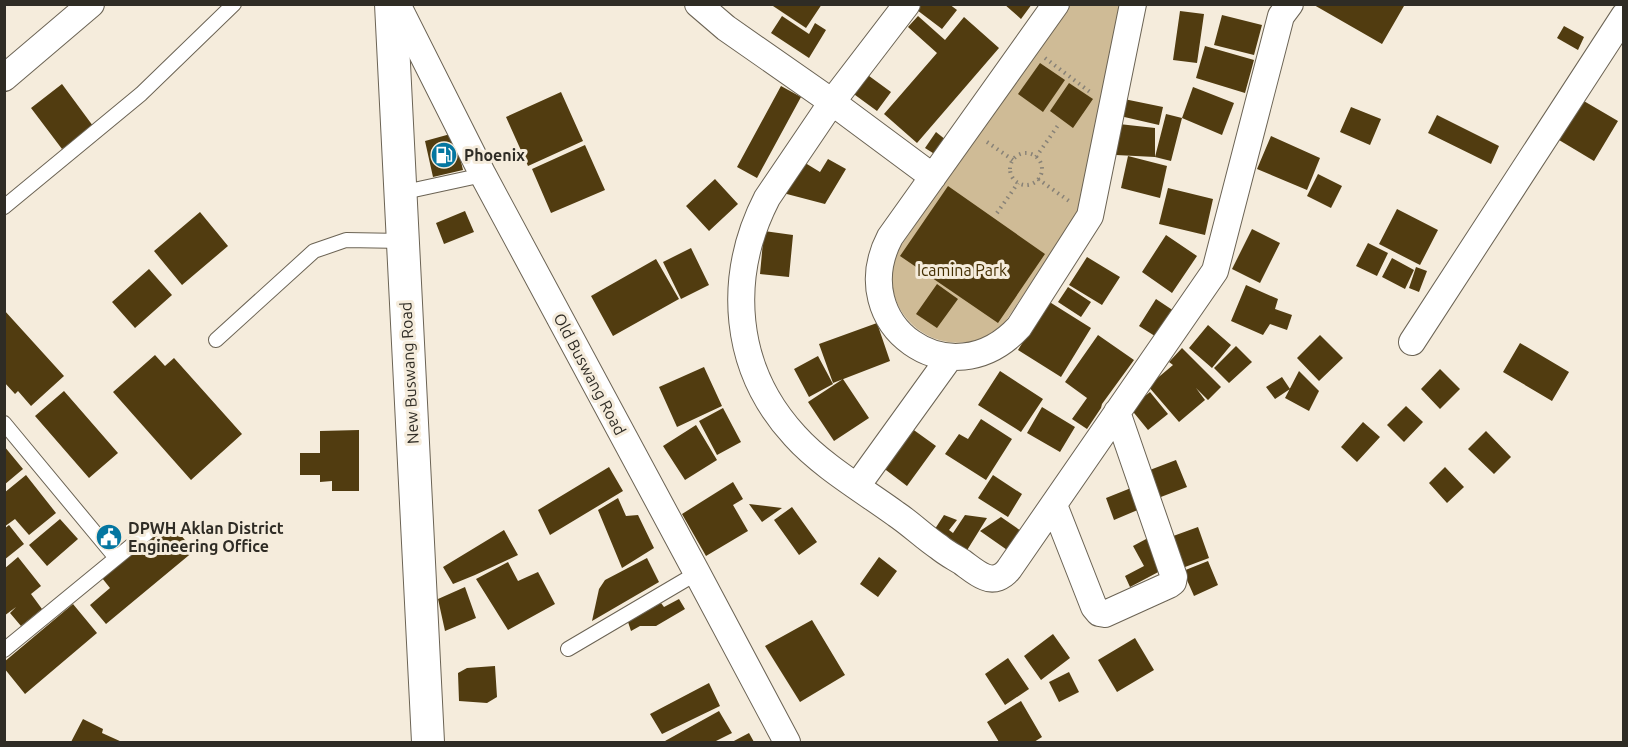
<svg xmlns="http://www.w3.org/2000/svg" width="1628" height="747" font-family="Ubuntu,sans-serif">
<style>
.green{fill:#cfbb96}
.building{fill:#513c10}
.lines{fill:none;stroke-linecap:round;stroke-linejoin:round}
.service-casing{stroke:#6b6354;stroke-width:16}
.minor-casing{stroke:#6b6354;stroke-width:28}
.tertiary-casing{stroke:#6b6354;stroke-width:34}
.path{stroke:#888277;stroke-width:4;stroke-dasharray:1.5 4.5;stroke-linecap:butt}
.service{stroke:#fff;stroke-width:14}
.minor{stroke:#fff;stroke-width:26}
.tertiary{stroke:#fff;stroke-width:32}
.labels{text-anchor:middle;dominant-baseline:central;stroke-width:6;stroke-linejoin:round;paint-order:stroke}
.poi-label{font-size:16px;font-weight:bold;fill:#2f2c25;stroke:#f5ecdc;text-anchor:start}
.park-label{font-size:16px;fill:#432e00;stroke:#f5ecdc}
.street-label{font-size:16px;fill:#2f2c25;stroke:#f5ecdc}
</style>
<rect width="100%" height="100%" fill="#f5ecdc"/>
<path class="green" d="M1067,5H1124L1083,206L1003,325C995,330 988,336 980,339C938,354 892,323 892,278C892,267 896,257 900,247Z"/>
<path class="building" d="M770,4H822L806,28Z
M915,4H949L957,10L942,29L913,7Z
M1004,4H1032L1021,19Z
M1314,5H1401L1404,6L1382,44Z
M1180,11L1204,14L1197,63L1173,60Z
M1222,15L1262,25L1254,55L1214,45Z
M782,16L809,34L815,23L826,30L809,58L771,33Z
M918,16L945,40L964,17L999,48L917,143L884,114L937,53L908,27Z
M1564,26L1584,37L1578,50L1557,38Z
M1205,46L1254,60L1245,93L1196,78Z
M1040,63L1065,80L1043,112L1018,94Z
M865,73L891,92L877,111L851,92Z
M1069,83L1093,99L1073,128L1050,111Z
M62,84L93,126L62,149L31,108Z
M781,86L801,97L757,178L737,167Z
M1193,87L1234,103L1222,135L1182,118Z
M561,92L583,141L528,166L506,117Z
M1577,97L1618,121L1594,161L1554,137Z
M1124,99L1163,107L1159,125L1120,116Z
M1351,107L1381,119L1370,145L1340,132Z
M1166,114L1182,118L1171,161L1155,157Z
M1437,115L1499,146L1491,164L1428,133Z
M1119,124L1155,128V157L1116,155Z
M936,132L946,140L936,155L925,148Z
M454,133L463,170L433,177L425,141Z
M1271,136L1320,158L1307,190L1257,169Z
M585,145L605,190L551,213L532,169Z
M1128,156L1167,166L1160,198L1121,188Z
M828,159L846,169L825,204L783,193L802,161L820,172Z
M1318,174L1342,186L1331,208L1307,196Z
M715,179L738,204L709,231L686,206Z
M948,186L1045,254L998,323L900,256Z
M1168,188L1213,199L1205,235L1159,224Z
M1397,209L1438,230L1420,265L1379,244Z
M465,211L474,232L444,244L436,223Z
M200,212L228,246L182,285L154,251Z
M1252,229L1280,243L1260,283L1232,269Z
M764,231L793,235L789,277L760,274Z
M1166,235L1197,256L1172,293L1142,272Z
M1368,243L1388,253L1377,276L1356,266Z
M691,248L709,285L681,299L663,262Z
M1087,257L1120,277L1102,305L1069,285Z
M1392,258L1414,270L1405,289L1382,277Z
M656,259L679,299L613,336L591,296Z
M1416,267L1427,271L1419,292L1409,288Z
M149,269L172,295L135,328L112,302Z
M937,284L958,299L937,328L916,314Z
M1246,285L1278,299L1275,309L1292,315L1287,330L1270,324L1263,335L1231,321Z
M1068,287L1091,302L1081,317L1058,302Z
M1156,299L1174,311L1158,338L1139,326Z
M1048,301L1091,328L1061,377L1018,350Z
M4,310L64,376L31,406L18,391L15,394L4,382Z
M877,323L890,361L833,383L819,344Z
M1208,325L1231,345L1212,368L1189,348Z
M1098,335L1134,360L1102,404L1101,408L1087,429L1072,419L1087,398L1065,382Z
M1320,335L1343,358L1319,381L1297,358Z
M1520,343L1569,372L1552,401L1503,372Z
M1236,346L1252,362L1229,383L1214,368Z
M1182,348L1221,387L1208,400L1196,388L1205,400L1179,422L1148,386L1173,365L1169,362Z
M155,355L165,366L174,358L242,434L191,480L113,392Z
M818,356L833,384L809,397L794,369Z
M704,367L722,406L677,427L659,387Z
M1440,369L1460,389L1440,409L1421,389Z
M1000,371L1043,399L1021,432L978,405Z
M1299,371L1319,391L1309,411L1285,398Z
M1282,377L1290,389L1275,399L1266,387Z
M843,379L869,418L834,441L808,402Z
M64,391L118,453L89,478L35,416Z
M1150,392L1168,414L1148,430L1130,408Z
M1406,406L1423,422L1404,442L1387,425Z
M1042,407L1075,427L1060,452L1027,433Z
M723,408L741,442L717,455L699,421Z
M981,419L1012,439L986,480L945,454L959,434L968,439Z
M1363,422L1380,437L1357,462L1341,447Z
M696,425L717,460L685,480L663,446Z
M911,428L936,446L907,486L882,467Z
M359,430V491H332V481L320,482V475H300V453H320V431Z
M1486,431L1511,457L1494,474L1468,449Z
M4,446L23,469L4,485Z
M1176,460L1187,487L1153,500L1142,473Z
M609,467L623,491L550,535L538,510Z
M1445,467L1464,487L1447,503L1429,483Z
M26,475L56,513L29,535L15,519L4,527V493Z
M993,475L1022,494L1008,517L978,498Z
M733,482L743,499L733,505L748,531L706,556L682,514Z
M1131,488L1140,509L1114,520L1106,498Z
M618,498L626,516L638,515L654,548L622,568L598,510Z
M749,504L782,508L762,522Z
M792,507L817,542L799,555L774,520Z
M944,515L957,520L949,530L953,533L965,515L987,518L961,560L931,535Z
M1001,517L1024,533L1010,552L980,531Z
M60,519L78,539L47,566L29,545Z
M170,522L194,551L106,624L90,605L110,588L102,578Z
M9,525L24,544L4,560V529Z
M1198,527L1209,558L1177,570L1165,539Z
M504,530L518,555L475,575L453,584L443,567Z
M1148,538L1164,569L1130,587L1125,576L1144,566L1133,546Z
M18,557L41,586L31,594L42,609L21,626L10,613L16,607L4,616V569Z
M879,557L897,571L878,597L860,584Z
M647,558L659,582L592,621L599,589L605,580Z
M1208,561L1218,585L1194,596L1183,571Z
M508,562L518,581L538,572L555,604L508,630L476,579Z
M465,587L476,618L445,631L438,599Z
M679,599L685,609L656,626H640L631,631L628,622L661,603L664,607Z
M73,604L97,633L25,694L4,668V662Z
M812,620L845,675L800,702L765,646Z
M1053,634L1070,658L1041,680L1024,656Z
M1135,638L1154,670L1117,692L1098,660Z
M1008,658L1029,689L1005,705L985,674Z
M495,666L497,697L487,703L459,701L458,673L467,668Z
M1069,672L1079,692L1059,702L1049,682Z
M709,683L720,706L662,734L650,714Z
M1021,701L1042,737L1034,742H999L987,722Z
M719,711L732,733L714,742H666L665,741Z
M83,719L103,729L102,733L122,742H71Z
M749,733L754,742H732Z"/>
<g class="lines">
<defs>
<path id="service" d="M400,193L483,175
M4,207L141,94L234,4
M216,340L314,251L346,240L403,241
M4,423L116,558
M568,649L697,573
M4,650L148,532"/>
<path id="minor" d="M397,4L483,175L697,573L787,742
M698,4L726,28L832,102L933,177
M907,4L832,102L767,198C726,278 733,369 795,436C822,466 863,490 896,514C911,524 924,537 939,547C946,553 954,557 962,562C969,567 977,574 985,577C994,581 1003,577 1009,569L1215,271L1281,16L1290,4
M1056,4L890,237C844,325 951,401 1019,327L1090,216L1133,4
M4,78L91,4
M1412,342L1624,16
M857,486L950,357
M1054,505L1094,607L1099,613L1105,614L1169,585L1173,582L1174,577L1117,412"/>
<path id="tertiary" d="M391,4L428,742"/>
</defs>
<use href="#service" class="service-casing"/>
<use href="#minor" class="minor-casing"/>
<use href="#tertiary" class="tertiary-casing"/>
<path class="path" d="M1045,58L1090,92
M987,142L1013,160
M1010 169a16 16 0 1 1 32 0a16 16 0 1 1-32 0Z
M1036,157L1059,124
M1038,179L1069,201
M997,213L1018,183"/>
<use href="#service" class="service"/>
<use href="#minor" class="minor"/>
<use href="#tertiary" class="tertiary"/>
</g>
<defs>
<symbol id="fuel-disc" viewBox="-11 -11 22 22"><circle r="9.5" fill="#0476a0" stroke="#f5ecdc"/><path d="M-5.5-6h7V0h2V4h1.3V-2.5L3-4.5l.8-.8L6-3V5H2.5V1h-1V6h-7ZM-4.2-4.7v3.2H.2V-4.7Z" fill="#fff"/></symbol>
<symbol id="civic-disc" viewBox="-11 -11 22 22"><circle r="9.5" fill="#0476a0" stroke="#f5ecdc"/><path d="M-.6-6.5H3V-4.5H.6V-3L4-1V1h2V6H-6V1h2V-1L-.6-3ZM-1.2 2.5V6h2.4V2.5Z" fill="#fff"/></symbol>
</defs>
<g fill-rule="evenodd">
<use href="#fuel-disc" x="429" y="140" width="30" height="30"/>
<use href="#civic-disc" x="94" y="522" width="30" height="30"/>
</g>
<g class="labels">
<g class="poi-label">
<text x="464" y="155">Phoenix</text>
<text x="128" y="528">DPWH Aklan District<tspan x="128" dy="18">Engineering Office</tspan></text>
</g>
<g class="park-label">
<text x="962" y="270">Icamina Park</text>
</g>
<g class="street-label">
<text transform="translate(409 373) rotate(-93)">New Buswang Road</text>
<text transform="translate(590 374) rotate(62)">Old Buswang Road</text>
</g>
</g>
<rect width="1628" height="747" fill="none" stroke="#2f2c25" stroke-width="12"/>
</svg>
